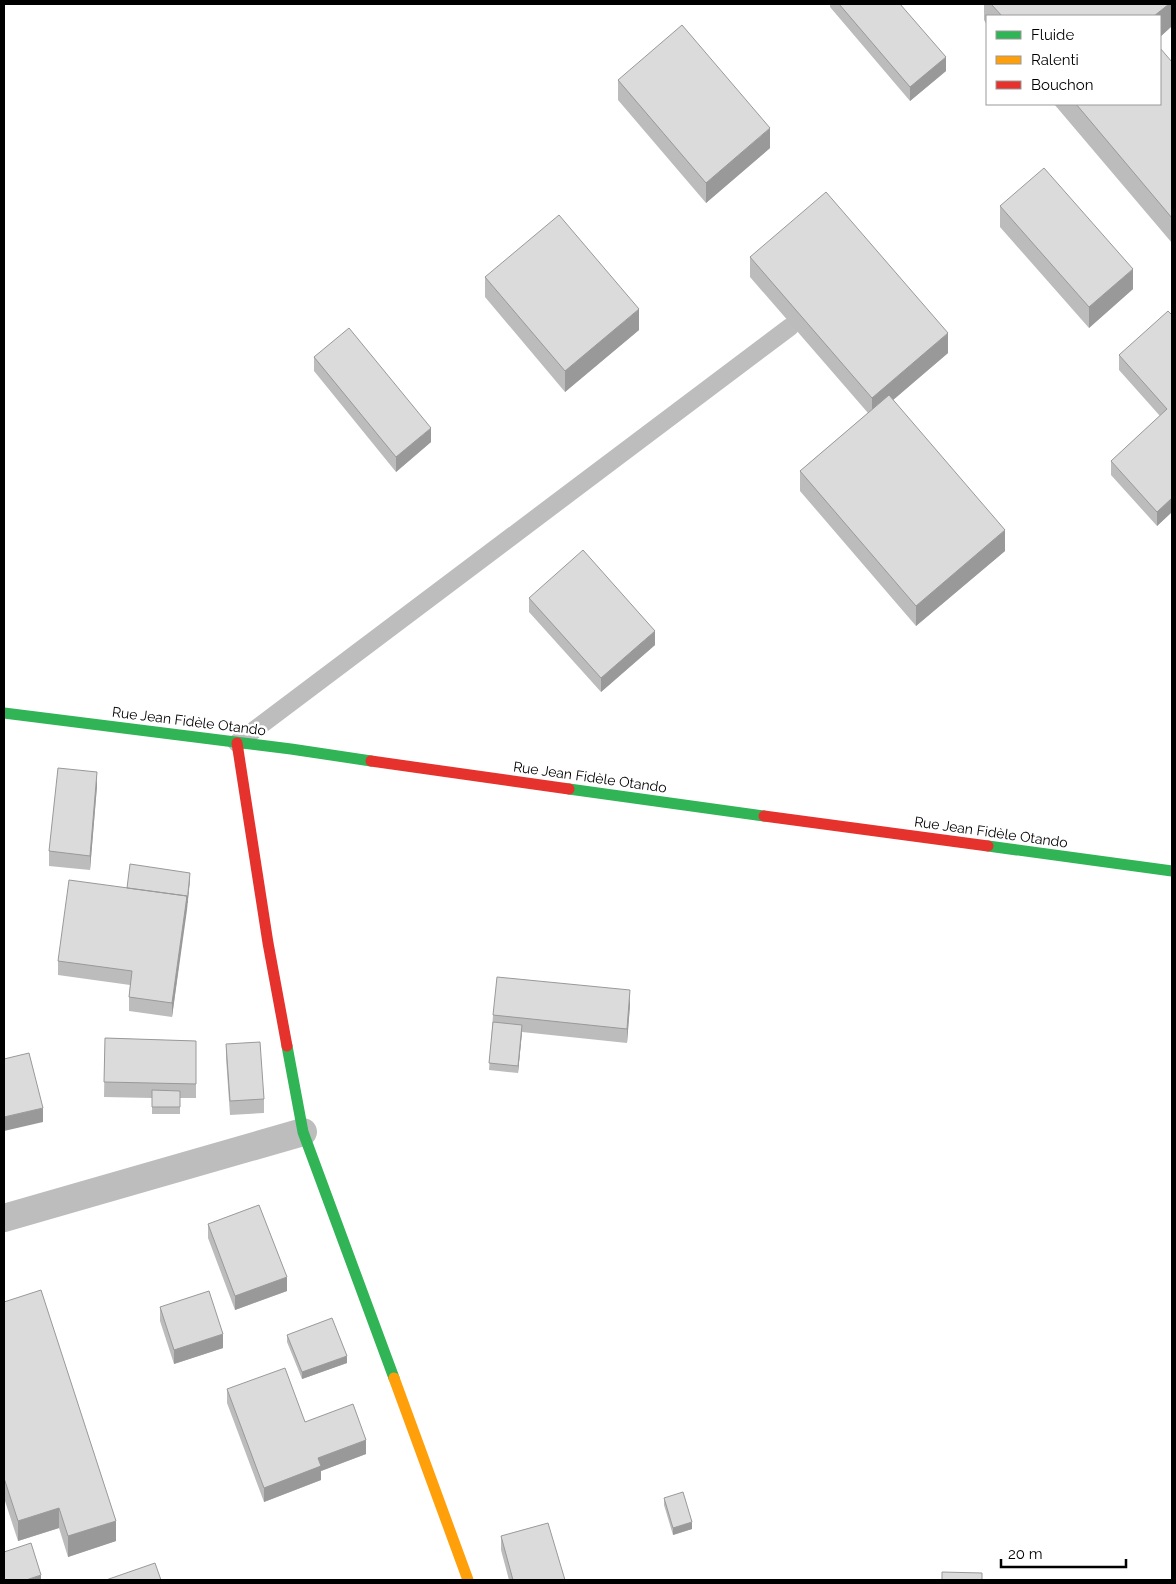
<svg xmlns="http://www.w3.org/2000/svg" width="1176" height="1584" font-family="Raleway,sans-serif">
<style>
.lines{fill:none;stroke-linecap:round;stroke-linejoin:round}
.lane{stroke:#bdbdbd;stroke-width:18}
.street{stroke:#bdbdbd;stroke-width:28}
.fast{stroke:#30b455;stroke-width:11}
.slow{stroke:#ff9f0a;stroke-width:11}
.jam{stroke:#e5322d;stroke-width:11}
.wall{fill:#bcbcbc}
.shaded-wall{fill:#999}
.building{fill:#dbdbdb;stroke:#999}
.labels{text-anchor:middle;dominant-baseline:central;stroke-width:5;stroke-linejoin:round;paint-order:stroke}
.street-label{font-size:14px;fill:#000;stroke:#fff}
</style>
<rect width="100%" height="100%" fill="#fff"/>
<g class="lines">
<path class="lane" d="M237,743L790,327"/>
<path class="street" d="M4,1218L303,1132"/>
<path class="fast" d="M4,713L291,749L371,761
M569,789L764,816
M988,846L1172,871
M287,1046L303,1132L394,1378"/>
<path class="slow" d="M394,1378L468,1580"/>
<path class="jam" d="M237,743L268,943L287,1046
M371,761L569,789
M764,816L988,846"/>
</g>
<path class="wall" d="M830,4H900L946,71L910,101L830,7Z
M984,4H1172V26L1160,37V16H987V25L984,20Z
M1172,62V243L1054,104H1160Z
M618,80L770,148L706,203L618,100Z
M1000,206L1133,289L1089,328L1000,227Z
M750,257L948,353L893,400L1005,551L916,626L800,491V471L868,413L750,277Z
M485,277L639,330L565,392L485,297Z
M1172,315V512L1157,526L1111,475V461L1160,416L1119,370V355Z
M314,357L431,442L396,472L314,371Z
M529,598L655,645L601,692L529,612Z
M97,786L90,870L49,866V851Z
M190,880L172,1017L129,1011V997L130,985L58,975V961L127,888Z
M630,1005L627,1043L522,1032L518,1073L489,1070L493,1015Z
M105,1038L196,1041V1098H180V1114H152V1098L104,1097Z
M226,1044L264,1099V1113L230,1115L226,1058Z
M208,1224L287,1291L235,1310L208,1238Z
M4,1302L116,1541L68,1557L59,1528L18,1541L4,1498Z
M160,1307L223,1348L174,1364L160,1321Z
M287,1335L347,1363L302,1379L287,1342Z
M227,1389L305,1422L366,1454L321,1471V1480L264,1502L227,1403Z
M664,1498L692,1529L673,1535L664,1505Z
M501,1536L565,1580H509L501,1550Z"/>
<path class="shaded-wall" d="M1169,4H1172V26L1160,37V16H1154Z
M946,57V71L910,101V87Z
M770,128V148L706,203V183Z
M1133,269V289L1089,328V307Z
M639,309V330L565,392V371Z
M948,333V353L872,418V398Z
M431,428V442L396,472V457Z
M1172,498V512L1157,526V512Z
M1005,530V551L916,626V606Z
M655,631V645L601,692V678Z
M97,772V786L90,870V856Z
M190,873V880L187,910V903Z
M187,896V910L172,1017V1003Z
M630,990V1005L627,1043V1029Z
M522,1025V1032L518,1073V1066Z
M43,1108V1122L4,1131V1117Z
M287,1277V1291L235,1310V1296Z
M223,1334V1348L174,1364V1350Z
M347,1356V1363L302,1379V1372Z
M366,1440V1454L321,1471V1480L264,1502V1488L318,1458Z
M59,1508V1528L18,1541V1521Z
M116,1521V1541L68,1557V1536Z
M692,1522V1529L673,1535V1528Z
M41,1575V1580H26Z"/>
<path class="building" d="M839,4H900L946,57L910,87Z
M991,4H1169L1154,16H1002Z
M682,25L770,128L706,183L618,80Z
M1160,48L1172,62V218L1076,104H1160Z
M1044,168L1133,269L1089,307L1000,206Z
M826,192L948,333L872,398L750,257Z
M559,215L639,309L565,371L485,277Z
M1168,311L1172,315V498L1157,512L1111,461L1167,409L1119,355Z
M349,328L431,428L396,457L314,357Z
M889,395L1005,530L916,606L800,471Z
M583,550L655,631L601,678L529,598Z
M58,768L97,772L90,856L49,851Z
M130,864L190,873L187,903V896L127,888Z
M69,880L187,896L172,1003L129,997L132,971L58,961Z
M497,977L630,990L627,1029L493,1015Z
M493,1022L522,1025L518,1066L489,1063Z
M105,1038L196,1041V1084L104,1082Z
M260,1042L264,1099L230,1101L226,1044Z
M29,1053L43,1108L4,1117V1059Z
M152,1090L180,1091V1107H152Z
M259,1205L287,1277L235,1296L208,1224Z
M41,1290L116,1521L68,1536L59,1508L18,1521L4,1478V1302Z
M209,1291L223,1334L174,1350L160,1307Z
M332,1318L347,1356L302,1372L287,1335Z
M285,1368L305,1422L353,1404L366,1440L318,1458L321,1466L264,1488L227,1389Z
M683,1492L692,1522L673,1528L664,1498Z
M548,1523L565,1580H513L501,1536Z
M31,1543L41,1575L26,1580H4V1552Z
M155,1563L161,1580H106Z
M942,1572L982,1573V1580H942Z"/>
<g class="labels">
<g class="street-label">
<text transform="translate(189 721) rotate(7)">Rue Jean Fidèle Otando</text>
<text transform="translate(590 777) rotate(8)">Rue Jean Fidèle Otando</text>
<text transform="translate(991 832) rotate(8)">Rue Jean Fidèle Otando</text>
</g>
</g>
<rect width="1176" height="1584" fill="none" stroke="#000000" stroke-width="10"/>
<rect x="986" y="15" width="175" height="90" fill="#ffffff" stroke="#999999"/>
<rect x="996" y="31" width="25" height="8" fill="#30b455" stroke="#999999"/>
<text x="1031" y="40" font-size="15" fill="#000000">Fluide</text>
<rect x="996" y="56" width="25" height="8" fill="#ff9f0a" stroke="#999999"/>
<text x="1031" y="65" font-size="15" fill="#000000">Ralenti</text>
<rect x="996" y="81" width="25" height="8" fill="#e5322d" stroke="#999999"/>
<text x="1031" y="90" font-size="15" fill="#000000">Bouchon</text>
<path d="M1001 1559v8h125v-8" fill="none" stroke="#000000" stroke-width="2.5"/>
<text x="1008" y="1559" font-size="15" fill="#000000" stroke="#ffffff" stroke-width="4" paint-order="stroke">20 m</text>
</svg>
